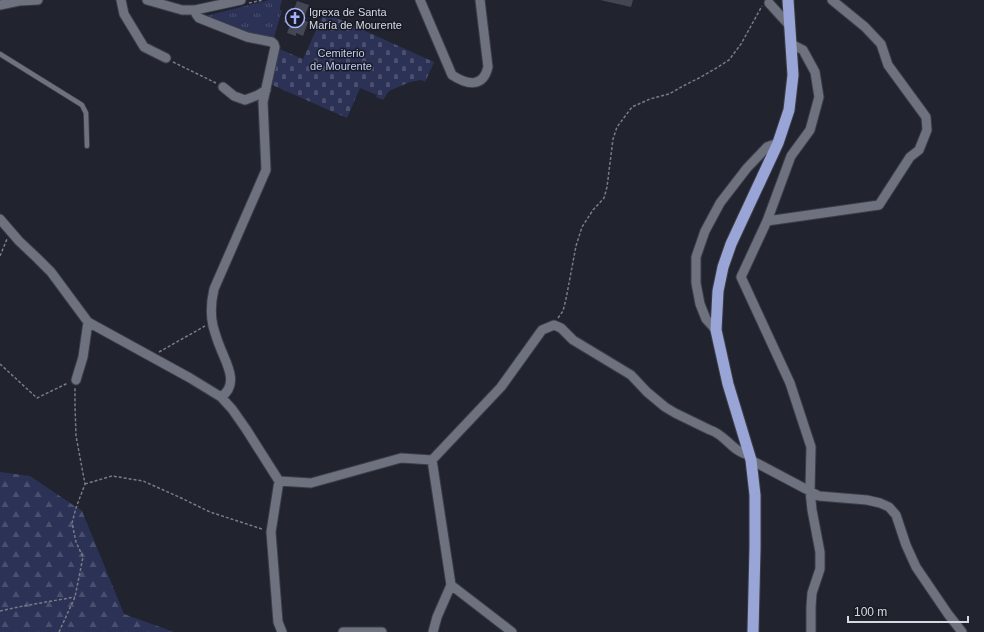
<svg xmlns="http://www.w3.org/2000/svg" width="984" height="632" font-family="Arial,sans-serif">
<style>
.forest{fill:url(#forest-firs)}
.cemetery{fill:url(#cemetery-stones)}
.park{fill:url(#park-tufts)}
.building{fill:#444753}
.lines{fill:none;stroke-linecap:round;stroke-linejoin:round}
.service-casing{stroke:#3c3e47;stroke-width:6}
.minor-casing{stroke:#3c3e47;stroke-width:11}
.trunk-casing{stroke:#3c3e47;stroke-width:13}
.path{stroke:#797c85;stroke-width:1.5;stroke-dasharray:3 2;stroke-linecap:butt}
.service{stroke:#6e727f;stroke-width:4.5}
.minor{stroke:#6e727f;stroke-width:9}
.trunk{stroke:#9aa5d7;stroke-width:11}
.labels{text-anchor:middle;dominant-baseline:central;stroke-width:3;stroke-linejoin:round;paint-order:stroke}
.poi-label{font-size:11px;fill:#d7d9e1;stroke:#181b25;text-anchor:start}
.park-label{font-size:11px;fill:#c0caf3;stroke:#181b25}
</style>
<defs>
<pattern id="forest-firs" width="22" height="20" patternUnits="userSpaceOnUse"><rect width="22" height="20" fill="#2c3256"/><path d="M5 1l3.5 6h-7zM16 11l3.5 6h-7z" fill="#4a4f6e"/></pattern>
<pattern id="cemetery-stones" width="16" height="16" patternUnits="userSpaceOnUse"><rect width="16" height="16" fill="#2c3256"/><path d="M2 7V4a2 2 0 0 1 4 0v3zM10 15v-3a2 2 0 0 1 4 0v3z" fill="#4a4f6e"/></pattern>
<pattern id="park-tufts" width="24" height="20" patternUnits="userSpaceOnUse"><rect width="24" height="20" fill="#2c3256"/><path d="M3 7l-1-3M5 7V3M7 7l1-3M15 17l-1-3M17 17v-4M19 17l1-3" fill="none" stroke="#4a4f6e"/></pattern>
</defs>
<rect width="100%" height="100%" fill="#21242f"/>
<path class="forest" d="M0,472L30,476L82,511L124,614L174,632H0Z"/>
<path class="cemetery" d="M323,15L331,18L332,16L434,62L425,82L421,80L410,82L389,91L383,100L376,97L377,95L360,88L347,118L270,84L277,48L303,59Z"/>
<path class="park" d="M269,0H282L280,7V10H282L274,37L270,38L257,37L202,17Z"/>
<path class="building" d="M600,0H633L631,7Z
M297,1L309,5L303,20L308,22L303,36L296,33V36L287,33L290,25L284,22L287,14L292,15Z"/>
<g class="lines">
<defs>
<path id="service" d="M0,54L82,105L86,113L87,146"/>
<path id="minor" d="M121,0L124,14L144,47L166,58
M147,0L182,10H195L241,0
M420,0L452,75C467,85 483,88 488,67L480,0
M769,3L789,25
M0,5L19,1L38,0
M195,10L196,14L199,18L247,37L272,42L274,44L275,47L263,102L266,170L214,289C211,302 210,313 213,326C215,333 217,340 220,347C226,363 240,384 221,397
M791,44L803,50L815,72L819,97L810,130L791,156L767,221L741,277L790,383L811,447L810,491L812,510L820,552V569L812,593L811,607V632
M223,87L234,96L245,100L258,95L266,90
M0,219L19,241L37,258L51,272L88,322L190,378L221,397L232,409L246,429L279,481L311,483L401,458L432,460L501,387L542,330L554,325L561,328L573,340L631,375L647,392L665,407L675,413L710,430C725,434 733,453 750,455
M767,221L879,205L910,157L919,150L927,130L926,117L888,65L881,44L865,27L832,0
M716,330L706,319L700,304L696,283V257L705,231L720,203L747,168L767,147L778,143
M76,380L83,357L88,322
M432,460L451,585L512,632
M751,460L819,496L867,500L880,503L889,507L896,515L906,545L916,567L948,614L962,632
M279,481L271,532L278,622L282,632
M343,632H382
M433,632L437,617L451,585"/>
<path id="trunk" d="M753,632L755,548V495L751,460L728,384L716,330L718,291L723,267L731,244L778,143L789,110L793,75L788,0"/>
</defs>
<use href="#service" class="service-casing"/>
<use href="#minor" class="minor-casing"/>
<use href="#trunk" class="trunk-casing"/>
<path class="path" d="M249,3L263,0
M173,62L216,83
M0,256L7,239
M558,318L563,311L566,299L576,246L582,227L593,210L604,198L607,187L613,139L617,127L632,107L650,99L669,94L685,85L701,77L718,67L729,60L741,44L762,6
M159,352L205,326
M0,364L37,398L68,383
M85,484L112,476L143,481L179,497L210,512L262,529
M0,611L23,606L75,597
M59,632L75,597L83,557L76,542L72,523L76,508L85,484L76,436L75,405V387"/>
<use href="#service" class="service"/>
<use href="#minor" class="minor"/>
<use href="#trunk" class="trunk"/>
</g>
<defs>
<symbol id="church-ring" viewBox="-11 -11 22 22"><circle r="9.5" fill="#181b25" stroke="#a3b2fd" stroke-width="1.5"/><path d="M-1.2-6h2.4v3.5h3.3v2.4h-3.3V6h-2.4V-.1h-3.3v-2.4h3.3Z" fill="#a3b2fd"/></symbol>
</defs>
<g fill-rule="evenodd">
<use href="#church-ring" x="284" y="7" width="22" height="22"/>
</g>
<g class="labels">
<g class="poi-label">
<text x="309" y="12">Igrexa de Santa<tspan x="309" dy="13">María de Mourente</tspan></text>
</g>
<g class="park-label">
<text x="341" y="53">Cemiterio<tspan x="341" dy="13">de Mourente</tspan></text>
</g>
</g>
<path d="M848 616v6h120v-6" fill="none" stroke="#d7d9e1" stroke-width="2"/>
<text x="854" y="616" font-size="12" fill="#d7d9e1" stroke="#181b25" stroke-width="3" paint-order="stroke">100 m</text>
</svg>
